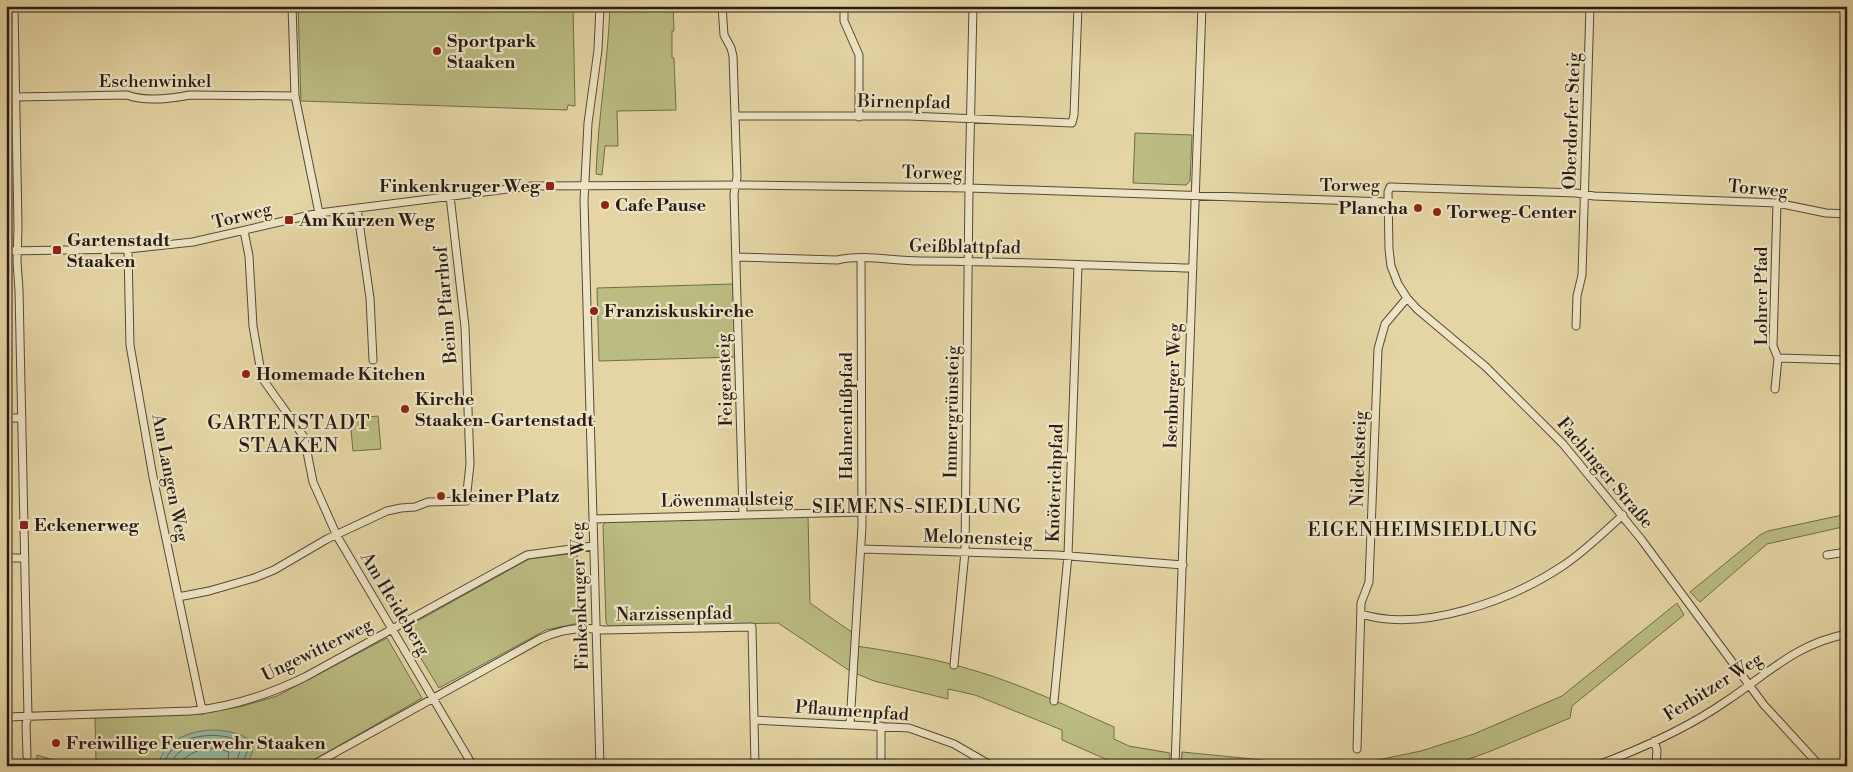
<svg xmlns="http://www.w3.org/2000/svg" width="1853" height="772" font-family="'Libre Bodoni',serif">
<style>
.green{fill:#babc82;stroke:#706c4c}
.water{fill:#96b9a3;stroke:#6a7a6b}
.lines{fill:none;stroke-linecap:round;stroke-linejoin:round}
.shore{stroke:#5e6a5d;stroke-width:1}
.minor-tunnel{stroke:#bfb088;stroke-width:7;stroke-dasharray:7 3.5;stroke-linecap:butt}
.minor-casing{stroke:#564a3a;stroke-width:9}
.minor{stroke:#eee4c4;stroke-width:7}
.poi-dot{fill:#8f2418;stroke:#eee4c4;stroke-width:2}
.labels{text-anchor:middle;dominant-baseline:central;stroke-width:4.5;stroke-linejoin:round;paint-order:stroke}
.poi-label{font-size:18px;font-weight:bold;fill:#271c17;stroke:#eee4c4;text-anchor:start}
.street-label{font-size:18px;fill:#271c17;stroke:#eee4c4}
.neighbourhood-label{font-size:19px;letter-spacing:1px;fill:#271c17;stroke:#eee4c4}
.quarter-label{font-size:20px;letter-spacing:1px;fill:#271c17;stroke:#eee4c4}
</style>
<rect width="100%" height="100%" fill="#e5d5a4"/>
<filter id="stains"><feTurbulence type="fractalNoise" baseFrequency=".004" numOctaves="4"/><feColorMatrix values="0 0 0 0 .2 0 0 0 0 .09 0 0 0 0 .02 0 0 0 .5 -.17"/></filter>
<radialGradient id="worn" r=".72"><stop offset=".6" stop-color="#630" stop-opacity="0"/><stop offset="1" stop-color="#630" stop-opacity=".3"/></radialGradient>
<path class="green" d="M298,6H573L575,106L568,105L567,110L301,101Z
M610,6H673L674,31H672V58H674L676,110L617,111L618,146H605L602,175L596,174C598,118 608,63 610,6Z
M1135,133L1192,135L1190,181L1186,185L1133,183Z
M733,284L736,357L599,361L597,288Z
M378,416L381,449L353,451L350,419Z
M1847,514V526L1767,544L1700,602L1690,592L1760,535L1768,531Z
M808,516L810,603L853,633L850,671L778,623L610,627L606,623L603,525L607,521Z
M577,553L579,623L546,630L439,688L403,629L529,559Z
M1677,603L1684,615L1572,706L1570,718L1491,751L1450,766H1318L1363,763L1421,751L1474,734L1562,696Z
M387,638L422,698L314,760L278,764L277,766H54L37,761V755L64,763L96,762L95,718L200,714L243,706L277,696Z
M856,646C897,652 937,659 976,671C1023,685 1069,707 1114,727V739L1129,746L1170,753L1169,766H1123L1117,764L1062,740V730L975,695L948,689V699L874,681L855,673Z
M1182,752L1273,761V763L1300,766H1181Z"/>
<path class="water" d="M218,730C242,733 265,739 245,766H159C161,738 197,729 218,730Z"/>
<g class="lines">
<path class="shore" d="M164,766C169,732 223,729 246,744L248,750L241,766
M170,766C179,738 219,738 241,748L235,766
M178,766C189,749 211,745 229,752L227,766"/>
<path class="minor-tunnel" d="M27,756V766"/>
<defs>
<path id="minor" d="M14,6L18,226L17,262L19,290L28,717L26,724L27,756
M292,6L295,96L319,213
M722,6L724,35L731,48L733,56L737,177L734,194L743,514
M844,6V21L859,55V117
M15,97L127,95C146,102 170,99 190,95L295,96
M6,114H16
M735,116H909L1072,123L1074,115L1078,6
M357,208L370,298L373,360
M244,231L249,256L253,326L262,378L304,437L313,482L337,536L473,766
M128,249L130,345L153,477L202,710
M6,251L128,249L193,242L319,213L531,186L745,185L969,188L1388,202
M736,257L837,260C864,254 892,261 920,261C1011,261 1102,266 1193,268
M1576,326L1577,296L1582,275L1590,6
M1778,358L1847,360
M1775,389L1778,358L1773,346L1777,203
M6,418H22
M593,519L862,512
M861,549L1057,555L1183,565
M1827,555L1847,552
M6,558H25
M178,597L209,591L254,578L274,570L327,539L387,511L401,508L415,507L428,502L466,501L470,464L465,327L450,196
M1361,614C1423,633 1512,600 1564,565C1585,551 1604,532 1623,515
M954,665L965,552L969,188L973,6
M1054,701L1068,555L1078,265
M6,717L191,711C231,707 270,694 305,677L527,555L593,546
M754,720L909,728L954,744L992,766
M850,724L862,526L861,258
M1654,741L1657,750L1656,766
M1357,749L1361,603L1369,582L1378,349L1385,324L1407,298
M311,766L540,639C559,630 581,626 603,630L752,627L755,766
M600,766L584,200L588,123L598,50L600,6
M881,766V726
M1175,766L1202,6
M1595,766C1641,749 1688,728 1728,700C1768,673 1798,643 1847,634
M1820,766L1764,705L1641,539L1563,444L1486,367L1417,309L1407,298L1398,284L1391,266L1389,249L1388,192L1390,187L1576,193L1594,196L1777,203L1826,213L1847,214"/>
</defs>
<use href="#minor" class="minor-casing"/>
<use href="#minor" class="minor"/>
</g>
<g class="poi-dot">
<circle cx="437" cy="51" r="5"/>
<rect x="545" y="181" width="10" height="10" rx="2.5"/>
<circle cx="605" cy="205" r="5"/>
<circle cx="1418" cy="208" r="5"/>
<circle cx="1437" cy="212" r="5"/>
<rect x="284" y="215" width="10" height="10" rx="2.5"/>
<rect x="52" y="245" width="10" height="10" rx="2.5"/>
<circle cx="594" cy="311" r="5"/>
<circle cx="246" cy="374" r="5"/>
<circle cx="405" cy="409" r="5"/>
<circle cx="441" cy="496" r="5"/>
<rect x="19" y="520" width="10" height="10" rx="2.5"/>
<circle cx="56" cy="743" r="5"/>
</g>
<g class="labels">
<g class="poi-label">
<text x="447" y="41">Sportpark<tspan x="447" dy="21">Staaken</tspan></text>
<text x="540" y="186" text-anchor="end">Finkenkruger Weg</text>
<text x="615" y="205">Cafe Pause</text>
<text x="1408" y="208" text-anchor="end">Plancha</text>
<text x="1447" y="212">Torweg-Center</text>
<text x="299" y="220">Am Kurzen Weg</text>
<text x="67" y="240">Gartenstadt<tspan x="67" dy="21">Staaken</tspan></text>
<text x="604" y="311">Franziskuskirche</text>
<text x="256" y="374">Homemade Kitchen</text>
<text x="415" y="399">Kirche<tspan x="415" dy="21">Staaken-Gartenstadt</tspan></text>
<text x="451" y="496">kleiner Platz</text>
<text x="34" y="525">Eckenerweg</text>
<text x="66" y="743">Freiwillige Feuerwehr Staaken</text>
</g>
<g class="street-label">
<text x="155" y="81">Eschenwinkel</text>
<text transform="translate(904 102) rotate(1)">Birnenpfad</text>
<text transform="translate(1572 121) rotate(-88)">Oberdorfer Steig</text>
<text transform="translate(932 173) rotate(1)">Torweg</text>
<text x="1350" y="185">Torweg</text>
<text transform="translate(1758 189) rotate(5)">Torweg</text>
<text transform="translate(242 216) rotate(-14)">Torweg</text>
<text transform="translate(965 247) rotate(1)">Geißblattpfad</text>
<text transform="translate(1761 296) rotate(-90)">Lohrer Pfad</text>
<text transform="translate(446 305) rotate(-95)">Beim Pfarrhof</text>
<text transform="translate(725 380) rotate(-92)">Feigensteig</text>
<text transform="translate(1173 386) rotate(-88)">Isenburger Weg</text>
<text transform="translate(952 412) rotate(-89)">Immergrünsteig</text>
<text transform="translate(846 416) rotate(-90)">Hahnenfußpfad</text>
<text transform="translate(1359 459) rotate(-88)">Nidecksteig</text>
<text transform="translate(1605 473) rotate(50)">Fachinger Straße</text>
<text transform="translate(170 478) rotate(79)">Am Langen Weg</text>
<text transform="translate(1055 483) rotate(-88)">Knöterichpfad</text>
<text transform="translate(727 500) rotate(-1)">Löwenmaulsteig</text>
<text transform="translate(978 538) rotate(2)">Melonensteig</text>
<text transform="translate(580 596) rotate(-92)">Finkenkruger Weg</text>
<text transform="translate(395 604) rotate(59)">Am Heideberg</text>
<text transform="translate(674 614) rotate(-1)">Narzissenpfad</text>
<text transform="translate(317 650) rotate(-26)">Ungewitterweg</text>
<text transform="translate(1713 687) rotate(-32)">Ferbitzer Weg</text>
<text transform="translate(852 711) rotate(4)">Pflaumenpfad</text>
</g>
<g class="neighbourhood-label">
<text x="917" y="507">SIEMENS-SIEDLUNG</text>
<text x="1423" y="530">EIGENHEIMSIEDLUNG</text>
</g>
<g class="quarter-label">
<text x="289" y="423">GARTENSTADT<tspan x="289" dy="23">STAAKEN</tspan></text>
</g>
</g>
<rect width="1853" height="772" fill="none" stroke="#e5d5a4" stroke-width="25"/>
<rect x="8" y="8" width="1838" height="757" fill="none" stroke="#271c17" stroke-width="2.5"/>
<rect x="12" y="12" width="1828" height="747" fill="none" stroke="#271c17"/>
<rect width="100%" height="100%" filter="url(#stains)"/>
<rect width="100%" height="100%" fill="url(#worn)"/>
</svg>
